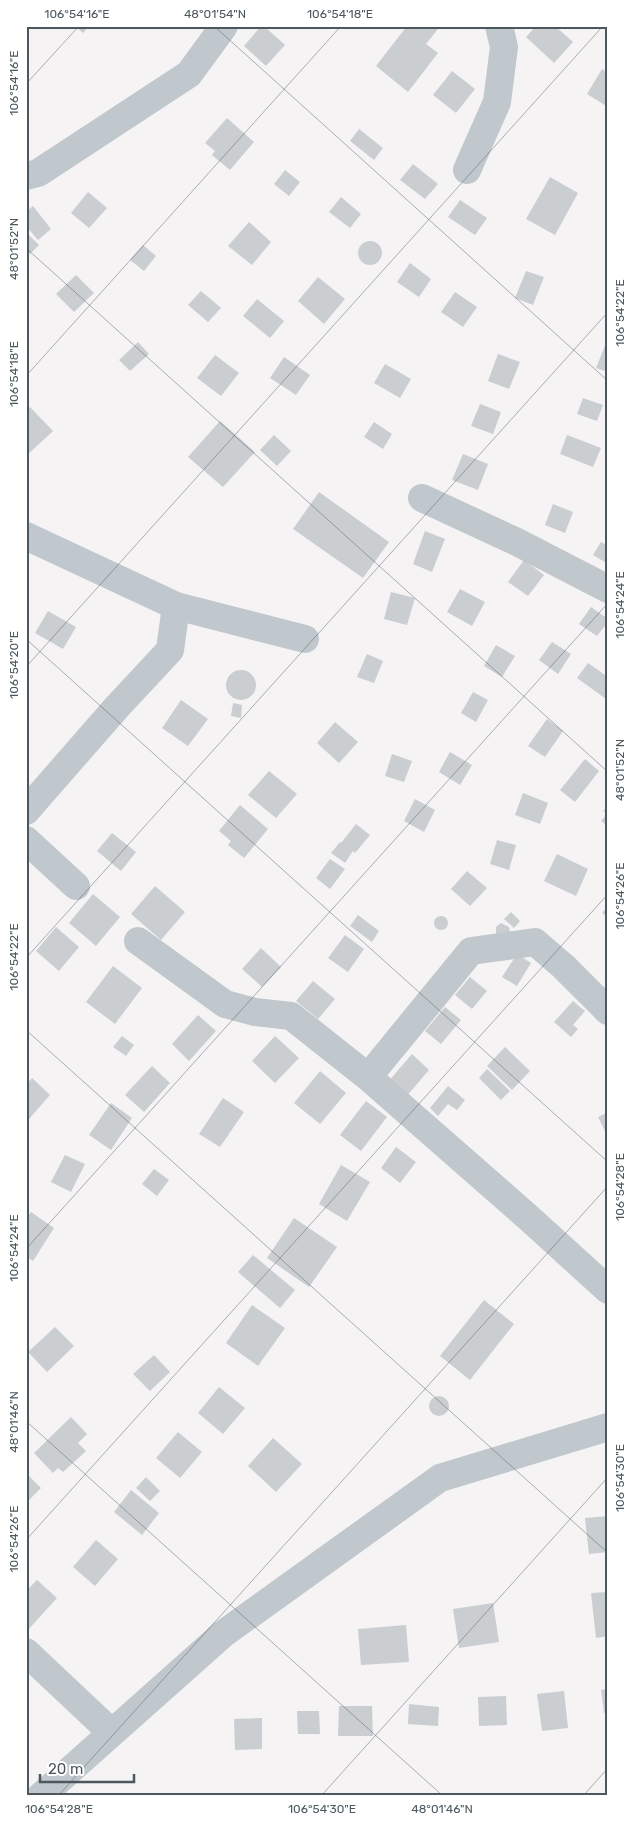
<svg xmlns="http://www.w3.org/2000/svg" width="634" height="1822" font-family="Rubik,sans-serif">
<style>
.building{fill:#caced1}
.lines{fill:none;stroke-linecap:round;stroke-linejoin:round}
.minor{stroke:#c0c8cd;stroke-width:28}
.ticks{fill:none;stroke:#4c585e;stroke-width:1;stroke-opacity:0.45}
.neatline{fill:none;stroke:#4c585e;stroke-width:2}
.ticks-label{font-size:12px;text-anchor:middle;fill:#4c585e}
</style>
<rect width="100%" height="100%" fill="#f5f3f3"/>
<path class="building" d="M75,26H89L83,33Z
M261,26H264L285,45L266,66L244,46Z
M407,26H434L438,29L426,44L438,53L408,92L376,66Z
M536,26H555L573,42L554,63L526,37Z
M602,69L608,73V107L587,94Z
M452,71L475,89L456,113L433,95Z
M227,118L254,142L230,170L212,155L215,151L205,143Z
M359,129L383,148L374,160L350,141Z
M413,164L438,184L425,199L400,180Z
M285,170L300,182L289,196L274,184Z
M550,177L578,193L555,235L526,219Z
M88,192L107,208L89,228L71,213Z
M341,197L361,214L350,228L329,212Z
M460,200L487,218L475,235L448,217Z
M33,206L51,229L38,240L26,226V212Z
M249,222L271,242L252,265L228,246Z
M27,233L39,245L30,254L26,250Z
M358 253a12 12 0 1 1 24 0a12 12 0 1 1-24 0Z
M143,245L156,256L144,271L130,260Z
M410,263L431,279L419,297L397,282Z
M526,271L544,277L533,305L515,298Z
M76,275L94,293L74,312L56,294Z
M318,277L345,299L324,324L298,301Z
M201,291L221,308L208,322L188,305Z
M455,292L477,307L463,327L441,312Z
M257,299L284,321L270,338L243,316Z
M608,338V372L596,368Z
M138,342L149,354L130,371L119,360Z
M498,354L520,362L509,389L488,381Z
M215,355L239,373L221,396L197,378Z
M284,357L310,375L296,395L270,378Z
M385,364L411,379L400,398L374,383Z
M583,398L603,405L597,421L577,414Z
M480,404L501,412L493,434L471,426Z
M30,407L53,431L26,456V411Z
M220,421L255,452L223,487L188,457Z
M374,422L392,434L383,449L364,437Z
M274,435L291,451L277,466L260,450Z
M567,435L601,448L593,467L560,454Z
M463,454L488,464L478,490L452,480Z
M319,492L389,542L363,578L293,529Z
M553,504L573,512L565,533L545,525Z
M425,531L445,539L432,572L413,564Z
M601,542L608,546V564L593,555Z
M524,560L544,575L528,596L508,582Z
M460,589L485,602L472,626L447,612Z
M391,592L415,598L407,625L384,619Z
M591,607L608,619V622L597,636L579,624Z
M48,611L76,627L63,649L35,633Z
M552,642L571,654L558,674L539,660Z
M496,645L515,656L502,677L484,666Z
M367,654L383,661L374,683L357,677Z
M588,663L608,677V696L606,699L577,678Z
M226 685a15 15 0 1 1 30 0a15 15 0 1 1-30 0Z
M473,692L488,700L476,722L461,713Z
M181,700L208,719L188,746L162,728Z
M233,703L242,705L241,718L231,716Z
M547,719L563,731L545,757L528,746Z
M335,722L358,742L339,763L317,743Z
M450,752L472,765L460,785L439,772Z
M392,754L412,761L404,782L385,776Z
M585,759L599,771L575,802L560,790Z
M269,771L297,794L276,818L248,795Z
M523,793L548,803L540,824L515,815Z
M415,799L435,810L424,832L404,821Z
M240,805L268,829L244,858L228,845L231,841L219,831Z
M608,806V826L601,821L607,814L603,811Z
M356,824L370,835L355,853L353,851L345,863L331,853L340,842L341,843Z
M112,833L136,852L121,871L97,851Z
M497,840L516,845L509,870L490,864Z
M557,854L588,869L576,896L544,881Z
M330,859L345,869L330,889L316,878Z
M467,871L487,888L470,906L451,889Z
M155,886L185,912L161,940L131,914Z
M93,894L120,917L96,946L69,923Z
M608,906V917L602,913Z
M511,912L520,921L514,928L504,919Z
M358,915L379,931L372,942L350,926Z
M434 923a7 7 0 1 1 14 0a7 7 0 1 1-14 0Z
M501,923L509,927L510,932L496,935V927Z
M56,927L79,947L59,971L36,951Z
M345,935L364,949L348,972L328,958Z
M261,948L281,967L262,987L242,969Z
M517,954L531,963L517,986L502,977Z
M113,966L142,988L115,1024L86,1002Z
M470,977L487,991L472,1009L455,995Z
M313,981L335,999L318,1019L296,1001Z
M573,1001L585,1011L573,1025L578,1029L571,1037L554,1022Z
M445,1007L461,1020L441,1044L425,1031Z
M198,1015L216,1031L189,1061L172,1044Z
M122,1036L134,1045L126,1056L113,1047Z
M275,1036L299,1058L275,1083L252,1061Z
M505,1047L530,1071L512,1090L487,1066Z
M412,1054L429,1070L405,1098L387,1083Z
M152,1066L170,1083L144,1112L125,1095Z
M487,1069L510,1091L501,1100L479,1078Z
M320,1071L346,1093L320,1124L294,1103Z
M32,1078L50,1095L29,1119L26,1117V1085Z
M448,1086L465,1100L457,1110L448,1104L438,1116L430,1108Z
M223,1098L244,1112L220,1147L199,1134Z
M366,1101L387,1117L361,1151L340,1135Z
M111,1103L132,1118L111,1150L89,1135Z
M608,1112V1137L598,1117Z
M396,1147L416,1162L400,1183L381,1168Z
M65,1155L85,1164L71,1192L51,1182Z
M341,1165L370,1182L347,1221L319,1204Z
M154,1169L169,1180L157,1196L142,1184Z
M31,1212L54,1228L33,1261L26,1256V1219Z
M294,1218L337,1247L309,1287L267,1258Z
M253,1255L295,1290L280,1308L238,1272Z
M484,1300L514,1324L470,1380L440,1356Z
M252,1305L285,1328L258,1366L226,1343Z
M55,1327L74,1346L47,1372L28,1352Z
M154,1355L170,1372L150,1391L133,1374Z
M219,1387L245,1408L223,1434L198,1413Z
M429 1406a10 10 0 1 1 20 0a10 10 0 1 1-20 0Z
M71,1417L87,1434L78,1443L86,1451L63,1472L58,1468L53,1473L34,1453Z
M178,1432L202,1452L180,1478L156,1458Z
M273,1438L302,1464L276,1492L248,1466Z
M26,1473L41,1488L26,1503Z
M146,1477L160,1491L150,1501L136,1488Z
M131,1490L159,1513L142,1535L114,1512Z
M608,1516V1552L589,1554L585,1518Z
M96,1540L118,1559L95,1586L73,1567Z
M37,1580L57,1598L27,1631L26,1591Z
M608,1592V1636L596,1638L591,1593Z
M493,1603L499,1642L459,1648L453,1609Z
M406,1625L409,1662L361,1665L358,1629Z
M608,1689V1712L604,1713L601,1690Z
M564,1691L568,1728L542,1731L537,1694Z
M506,1696L507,1725L479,1726L478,1697Z
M409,1704L439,1707L438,1726L408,1724Z
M339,1706H372L373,1736H338Z
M297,1711H319L320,1734H298Z
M262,1718V1749L235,1750L234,1719Z"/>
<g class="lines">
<path class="minor" d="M467,170L497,102L504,47L499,26
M26,176L38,173L189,74L224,26
M422,498L517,542L608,589
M26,536L176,606L305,639
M26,811L116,708L170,650L176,606
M26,840L76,886
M138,941L225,1004L255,1012L291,1016L368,1077
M608,1011L564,967L535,942L471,951L368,1077L530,1219L608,1290
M26,1652L112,1733
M41,1796L223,1634L440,1478L608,1427"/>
</g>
<path class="ticks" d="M214,26L608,381M26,84L79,26M26,248L608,772M26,376L341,26M26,639L608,1162M26,667L603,26M26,958L608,312M26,1030L608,1553M26,1249L608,603M26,1421L443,1796M26,1540L608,894M58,1796L608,1186M321,1796L608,1477M583,1796L608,1768"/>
<rect width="634" height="1822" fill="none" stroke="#ffffff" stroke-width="55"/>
<path d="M40 1774v8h94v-8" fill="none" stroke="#4c585e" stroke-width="2.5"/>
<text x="48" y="1774" font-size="15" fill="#4c585e" stroke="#ffffff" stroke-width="4" paint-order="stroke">20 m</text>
<rect x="28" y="28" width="578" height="1766" class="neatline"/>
<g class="ticks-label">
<text x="77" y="18">106°54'16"E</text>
<text x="215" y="18">48°01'54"N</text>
<text x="340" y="18">106°54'18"E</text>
<text transform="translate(14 83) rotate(-90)" y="4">106°54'16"E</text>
<text transform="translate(14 249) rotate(-90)" y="4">48°01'52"N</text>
<text transform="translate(620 313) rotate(-90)" y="4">106°54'22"E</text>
<text transform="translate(14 374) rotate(-90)" y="4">106°54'18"E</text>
<text transform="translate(620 605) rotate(-90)" y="4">106°54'24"E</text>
<text transform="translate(14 665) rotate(-90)" y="4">106°54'20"E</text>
<text transform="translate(620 770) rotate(-90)" y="4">48°01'52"N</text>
<text transform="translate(620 896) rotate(-90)" y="4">106°54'26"E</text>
<text transform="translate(14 957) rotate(-90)" y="4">106°54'22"E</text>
<text transform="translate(620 1187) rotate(-90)" y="4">106°54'28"E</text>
<text transform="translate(14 1248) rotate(-90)" y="4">106°54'24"E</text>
<text transform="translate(14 1422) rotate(-90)" y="4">48°01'46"N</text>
<text transform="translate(620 1478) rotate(-90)" y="4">106°54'30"E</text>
<text transform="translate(14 1539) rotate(-90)" y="4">106°54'26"E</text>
<text x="59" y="1813">106°54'28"E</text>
<text x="322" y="1813">106°54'30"E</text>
<text x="442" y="1813">48°01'46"N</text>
</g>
</svg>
